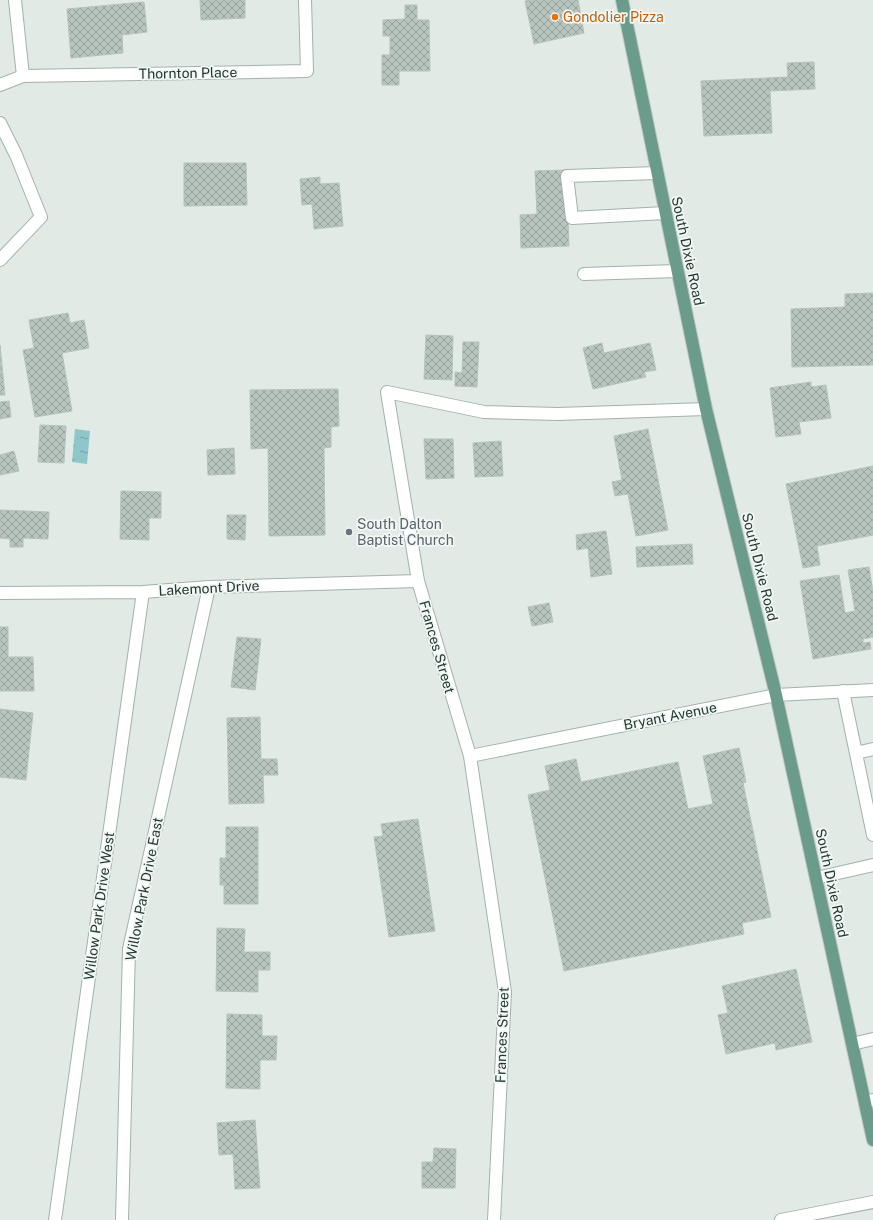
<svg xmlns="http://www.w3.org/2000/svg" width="873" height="1220" font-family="'Public Sans',sans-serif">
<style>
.water{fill:url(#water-ripples)}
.building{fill:url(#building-cross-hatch);stroke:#b4c3bc}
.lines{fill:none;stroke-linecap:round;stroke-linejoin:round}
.lane-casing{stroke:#a4b1ab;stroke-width:14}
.street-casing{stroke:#a4b1ab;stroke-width:14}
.primary-casing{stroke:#bdc4c1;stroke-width:14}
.lane{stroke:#fff;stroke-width:12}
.street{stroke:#fff;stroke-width:12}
.primary{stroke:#6a9b8b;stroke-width:12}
.food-dot{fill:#e8710a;stroke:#f1f7f4;stroke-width:1.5}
.worship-dot{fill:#6b7280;stroke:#f1f7f4;stroke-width:1.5}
.labels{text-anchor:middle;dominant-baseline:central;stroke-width:3.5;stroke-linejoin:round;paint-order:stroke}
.food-label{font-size:14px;fill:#c56008;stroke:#f1f7f4;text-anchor:start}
.street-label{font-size:14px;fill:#233931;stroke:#f1f7f4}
.worship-label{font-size:14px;fill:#5b616d;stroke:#f1f7f4;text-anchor:start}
</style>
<defs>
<pattern id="water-ripples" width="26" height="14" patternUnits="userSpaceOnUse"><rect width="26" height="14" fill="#8fc6ca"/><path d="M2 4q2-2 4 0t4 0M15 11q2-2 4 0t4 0" fill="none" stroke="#74a2a5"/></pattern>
<pattern id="building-cross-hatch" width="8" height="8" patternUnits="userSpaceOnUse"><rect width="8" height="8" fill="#b7c5be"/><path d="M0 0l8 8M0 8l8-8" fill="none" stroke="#94a19b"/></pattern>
</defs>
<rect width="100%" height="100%" fill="#e1eae5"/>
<path class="water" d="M75,429L90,431L87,464L72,462Z"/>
<path class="building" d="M200,0H245V18L201,20Z
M530,0H578L584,33L534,44L525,1Z
M144,2L147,32L122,35L123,53L71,58L67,9Z
M405,5H417V20H429L430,71H399V85H382V55H390V36H383V20L405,19Z
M814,62L815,89L770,91L772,133L704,136L701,81L788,77L787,63Z
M184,163H246L247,205L184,206Z
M566,170L569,246L521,248L520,215L537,214L535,171Z
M320,177V184L339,183L343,226L314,229L312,204L302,205L300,179Z
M873,293V365L792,367L791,309L845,307V294Z
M68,313L70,323L84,320L89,348L62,353L72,411L35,417L23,350L34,348L29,320Z
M426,335L453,336L452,380L424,379Z
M463,342H479L477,387L455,386V372L462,373Z
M602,343L604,353L650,343L656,370L644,372L646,377L593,389L583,348Z
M0,345L5,395H0Z
M811,382V387L826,385L831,418L799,422L801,434L776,437L770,388Z
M338,389L339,426L331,427V447L324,448L325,535L269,536L268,448L251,449L250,390Z
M9,401L11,417L0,419V402Z
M40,425L66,426L64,463L38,462Z
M648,429L668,530L636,536L628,494L615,496L612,482L622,480L614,436Z
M424,439H453L454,478L426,479Z
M501,441L503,476L475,477L473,443Z
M234,448L235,474L208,475L207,450Z
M14,451L19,471L0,475V455Z
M873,466V535L817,546L820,565L803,568L786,484Z
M121,491L161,492V518H149V540L120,539Z
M0,510L49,512L48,539L23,538V547H10V539L0,538Z
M227,515H246L245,540L227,539Z
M606,531L612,574L591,577L588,548L577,550L576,535Z
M692,544L693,564L637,567L636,547Z
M869,567L873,592V637L863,639V643L870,642L871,649L813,659L800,581L839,575L845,613L855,611L848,570Z
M549,603L553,622L532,626L528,607Z
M0,627H8V657H33L34,691H0Z
M237,637L261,639L255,690L231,687Z
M0,709L33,713L26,780L0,777Z
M260,717L261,759H277L278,775H263L264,803L229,804L227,718Z
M739,748L746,782L743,783L771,917L742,923L744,934L564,971L528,795L550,790L545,766L576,759L581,782L678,762L688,809L713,804L703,756Z
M418,819L435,931L389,937L374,837L383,836L381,824Z
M226,827H258V904H224V885H220V858H226Z
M217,928L245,929L244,952H270V970H258V992L216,991Z
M796,969L812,1042L776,1050L775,1043L726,1054L718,1015L728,1013L722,986Z
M227,1014L262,1015V1036H277L276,1060H260V1089L226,1088Z
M255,1120L260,1188L235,1189L233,1154L219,1155L217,1123Z
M434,1148L456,1149L455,1188H422V1162H433Z"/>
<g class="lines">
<defs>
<path id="lane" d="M657,173L567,176L572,218L665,213
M584,274L677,271
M843,691L873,835
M856,753L873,749
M816,878L873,865
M852,1044L873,1039
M865,1102L873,1100"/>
<path id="street" d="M15,0L23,76
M0,85L23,76L307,71L305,0
M0,123L16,155L41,217L0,260
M0,593L143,592L209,587L418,581
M470,756L776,695L873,690
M55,1220L143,592
M122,1220L129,949L209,587
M494,1220L505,992L470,756L418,581L387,392L484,412L558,414L706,409
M781,1220L873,1202"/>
<path id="primary" d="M622,0L706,409L776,695L873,1140"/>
</defs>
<use href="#lane" class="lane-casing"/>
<use href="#street" class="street-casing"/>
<use href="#primary" class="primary-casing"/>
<use href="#lane" class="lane"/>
<use href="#street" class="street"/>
<use href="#primary" class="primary"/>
</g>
<circle class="food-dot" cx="555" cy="17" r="4"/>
<circle class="worship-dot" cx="349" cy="532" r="4"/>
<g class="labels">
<g class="food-label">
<text x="563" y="17">Gondolier Pizza</text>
</g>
<g class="street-label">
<text transform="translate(188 73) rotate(-1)">Thornton Place</text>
<text transform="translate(688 251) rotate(78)">South Dixie Road</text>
<text transform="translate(760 567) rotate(76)">South Dixie Road</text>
<text transform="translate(209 588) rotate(-3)">Lakemont Drive</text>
<text transform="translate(437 647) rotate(74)">Frances Street</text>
<text transform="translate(670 716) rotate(-11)">Bryant Avenue</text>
<text transform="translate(832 883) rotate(78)">South Dixie Road</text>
<text transform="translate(144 889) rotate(-79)">Willow Park Drive East</text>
<text transform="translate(99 906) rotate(-82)">Willow Park Drive West</text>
<text transform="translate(502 1035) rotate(-88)">Frances Street</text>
</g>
<g class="worship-label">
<text x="357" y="524">South Dalton<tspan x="357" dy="16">Baptist Church</tspan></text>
</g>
</g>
</svg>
